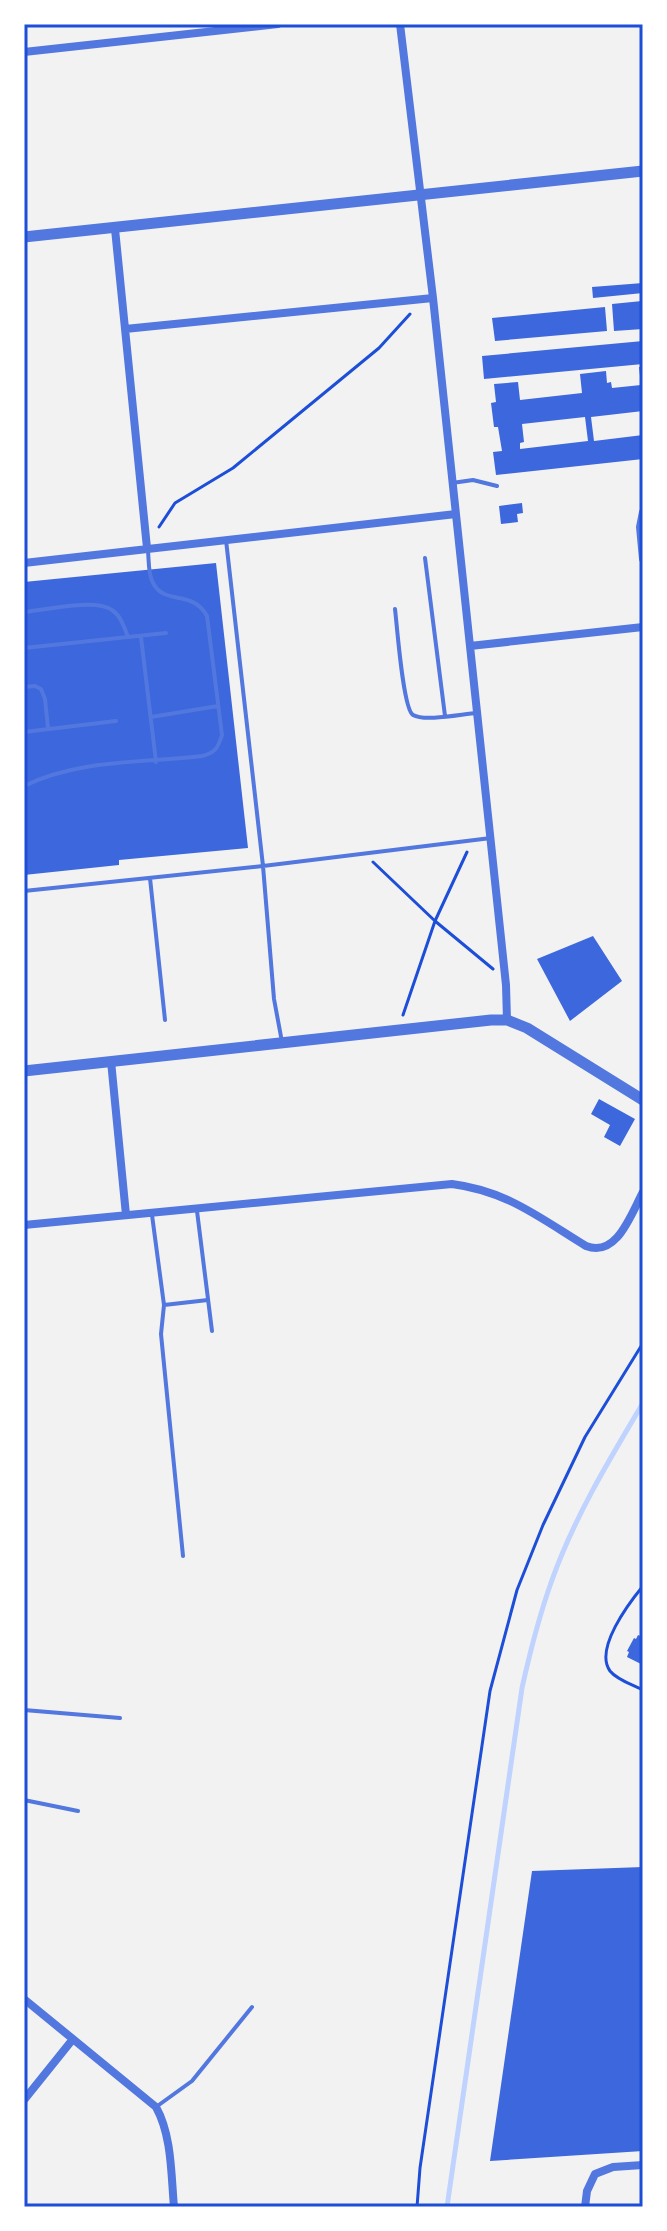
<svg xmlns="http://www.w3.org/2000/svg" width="667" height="2231" font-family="'Work Sans',sans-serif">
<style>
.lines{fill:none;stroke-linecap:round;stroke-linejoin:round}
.stream{stroke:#bfd3fe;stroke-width:5}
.building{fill:#3d67dc;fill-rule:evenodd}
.path{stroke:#1d4ed8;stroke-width:3}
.service{stroke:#5277de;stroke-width:4}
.minor{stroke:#5277de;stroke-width:8}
.tertiary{stroke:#5277de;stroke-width:11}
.neatline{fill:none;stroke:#1d4ed8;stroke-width:3}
</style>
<rect width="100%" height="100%" fill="#f2f2f2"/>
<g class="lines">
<path class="stream" d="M447,2207L522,1688C530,1652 539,1616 552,1580C574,1518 609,1460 643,1403"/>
</g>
<path class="building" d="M643,283V293L593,298L592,287Z
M642,301L643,329L614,331L612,304Z
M605,307L607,331L495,341L492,318Z
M643,341V364L484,379L482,356Z
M639,367H643V411L591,417L594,441L643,435V459L496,475L493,452L502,451L498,427H494L491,403L496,402L494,384L518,382L520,400L582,393L580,374L606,371L607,383L611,382L612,388L641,385ZM585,417L588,441L520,449V443L524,442L522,424Z
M522,503L523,513L517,514L518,522L501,524L499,506Z
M216,563L248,848L119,860V865L24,875V582Z
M593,936L622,981L570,1021L537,959Z
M599,1099L635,1119L620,1146L604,1137L610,1125L591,1114Z
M638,1635L643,1637V1665L627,1657L629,1652L627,1651L634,1638L636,1639Z
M643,1867V2151L490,2161L532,1871Z"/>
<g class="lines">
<path class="path" d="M159,527L175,503L233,468L379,348L410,314
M373,862L435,921L493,969
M403,1015L435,921L467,852
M643,1586C629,1603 594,1649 610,1671C617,1680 633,1685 643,1690
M417,2207L420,2168L490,1691L517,1590L543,1525L585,1437L643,1343"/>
<path class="service" d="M452,483L473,480L497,486
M226,540L263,866L274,999L282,1042
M425,558L445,716
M395,609C397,625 403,709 413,715C425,722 462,714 477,713
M24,612C44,610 96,598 112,610C121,616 124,627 128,637
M141,637L156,762
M24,648L166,633
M24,687L35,686L41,689L45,699L48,728
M151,717L218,706
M24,732L116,721
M24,786C79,759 142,763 202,756C215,753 218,748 222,735L207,616C192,589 165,606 153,583C148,574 149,561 148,551
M150,878L165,1020
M24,891L263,866L491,838
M197,1211L212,1331
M152,1215L164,1305L208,1300
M164,1305L161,1334L183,1556
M24,1710L120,1718
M24,1800L78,1811
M156,2107L192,2081L252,2007"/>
<path class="minor" d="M400,24L433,298L506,985L507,1020
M24,52L278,24
M115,229L147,548
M125,329L433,298
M643,512L640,527L643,559
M24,563L456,514
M470,646L643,627
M111,1061L126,1215
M24,1225L452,1184C507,1191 540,1218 586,1246C617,1258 631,1214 643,1192
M24,1999L156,2107C172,2136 171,2174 174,2207
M24,2100L73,2039
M585,2207L587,2191L595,2174L613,2167L643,2165"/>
<path class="tertiary" d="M24,237L643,171
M24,1071L491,1020H507L527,1028L643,1100"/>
</g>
<rect width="667" height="2231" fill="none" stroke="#ffffff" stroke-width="52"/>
<rect x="26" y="26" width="615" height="2179" class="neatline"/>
</svg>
